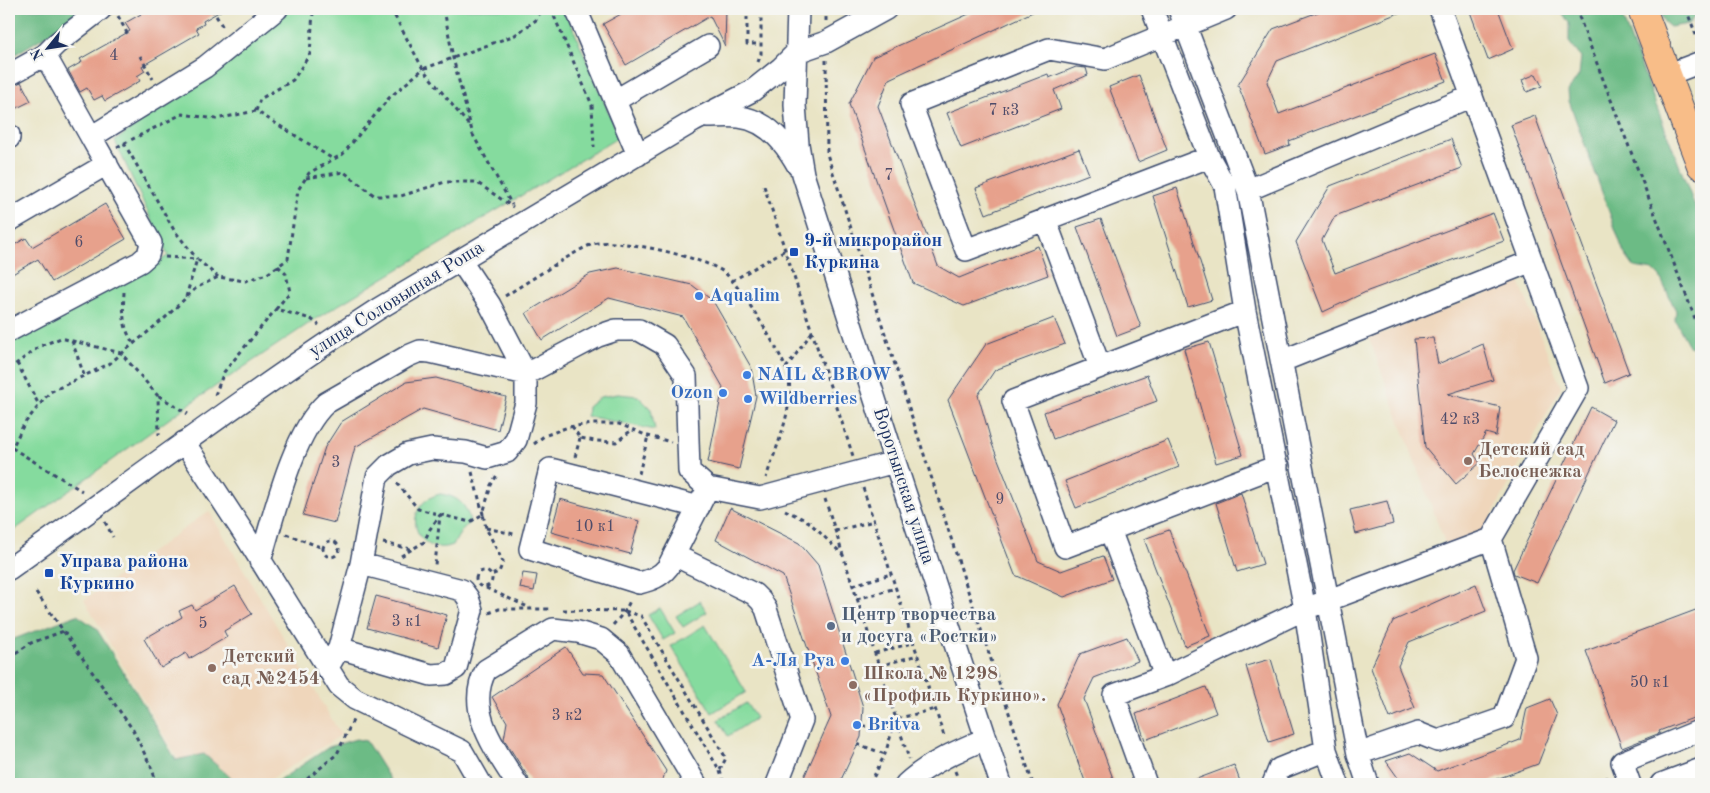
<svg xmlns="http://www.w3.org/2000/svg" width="1710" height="793" font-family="'Old Standard TT',serif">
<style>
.built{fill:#efd6bb}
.green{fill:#85db9e;stroke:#50857e}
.forest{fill:#6cbb85;stroke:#447572}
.building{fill:#e7a18c}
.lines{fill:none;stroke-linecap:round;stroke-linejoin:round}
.minor-casing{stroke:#3a4a6d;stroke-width:24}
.major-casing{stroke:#3a4a6d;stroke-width:30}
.path{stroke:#3a4a6d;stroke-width:3;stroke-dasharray:4 4;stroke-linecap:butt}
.minor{stroke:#fff;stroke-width:21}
.major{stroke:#f8bd88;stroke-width:28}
.transit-dot{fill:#1a4fb4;stroke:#f6f6f2;stroke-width:2}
.shop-dot{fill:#3f7fe0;stroke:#f6f6f2;stroke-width:2}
.education-dot{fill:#8d6e63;stroke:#f6f6f2;stroke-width:2}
.service-dot{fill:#5c6f8a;stroke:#f6f6f2;stroke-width:2}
.labels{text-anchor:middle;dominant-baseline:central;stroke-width:5;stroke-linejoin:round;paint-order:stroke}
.number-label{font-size:16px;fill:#4e4c6a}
.transit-label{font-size:19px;font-weight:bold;fill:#164399;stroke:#f6f6f2;text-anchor:start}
.shop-label{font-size:19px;font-weight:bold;fill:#366cbe;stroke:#f6f6f2;text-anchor:start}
.street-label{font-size:19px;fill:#1b2f5e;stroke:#f6f6f2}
.education-label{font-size:19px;font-weight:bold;fill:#785e54;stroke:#f6f6f2;text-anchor:start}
.service-label{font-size:19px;font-weight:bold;fill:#4e5e75;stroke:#f6f6f2;text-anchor:start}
</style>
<rect width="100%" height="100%" fill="#f6f6f2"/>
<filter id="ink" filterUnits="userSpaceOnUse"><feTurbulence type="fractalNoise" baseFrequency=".02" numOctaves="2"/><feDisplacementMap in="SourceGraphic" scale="10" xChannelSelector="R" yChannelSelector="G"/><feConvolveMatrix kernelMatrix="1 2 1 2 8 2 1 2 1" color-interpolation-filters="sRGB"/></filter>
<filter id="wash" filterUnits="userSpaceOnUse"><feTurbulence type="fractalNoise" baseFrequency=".0096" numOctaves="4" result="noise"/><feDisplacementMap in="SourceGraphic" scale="20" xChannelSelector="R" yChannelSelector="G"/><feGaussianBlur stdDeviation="1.12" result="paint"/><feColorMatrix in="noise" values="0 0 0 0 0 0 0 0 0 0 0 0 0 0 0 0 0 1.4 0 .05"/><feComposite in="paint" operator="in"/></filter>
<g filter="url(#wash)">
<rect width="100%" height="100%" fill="#e9e4c5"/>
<path class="built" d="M1519,281L1561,387L1482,534L1447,548L1369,338Z
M209,511L341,735L263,784H193L84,600Z"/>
<path class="green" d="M291,9H565L619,137L317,318L198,398L9,534V341L168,256L115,141Z
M618,394L638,396L651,409L655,430L587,416L588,407L600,397Z
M440,494C458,496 467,505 470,522L462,530L453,545C414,559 399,504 440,494Z
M700,601L707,612L683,627L676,616Z
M660,608L675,633L663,640L648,615Z
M705,625L746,692L712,713L671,646Z
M746,703L756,718L728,736L718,720Z"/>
<path class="forest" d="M9,9H90L9,58Z
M1560,9H1619L1701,222V355L1698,349L1689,346L1675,320L1676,311L1660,277L1653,270L1634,267L1624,253L1569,101L1568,91L1579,75L1581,57L1569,42V23Z
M1660,9H1692L1695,16L1689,24L1670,27L1663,21Z
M77,615L96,628L136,692L176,760L204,754L238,784H9V643L14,639Z
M356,739L366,741L393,784H274L329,747Z"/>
<g id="blocks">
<path class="building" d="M138,9H224L203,21L204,24L196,28L199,33L142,66L145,71L137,76L140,81L105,101L102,96L94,100L87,88L80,92L68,70L82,62L80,59L130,31L125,23L141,14Z
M630,9H726L725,46L710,16L626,65L603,24Z
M980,9H1039L889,79L878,106L938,266L959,278L1038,246L1048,275L964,306L913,283L849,104L873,57Z
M1326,9L1406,10L1277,61L1267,82L1279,114L1435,54L1446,81L1289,141L1290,145L1265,154L1238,85L1273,29Z
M1469,9H1498L1513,49L1488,60Z
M1076,67L1086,68L1088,75L1054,90L1061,109L961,148L947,113L1048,74L1049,78Z
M1536,74L1542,86L1527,92L1522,80Z
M1139,75L1167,150L1138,162L1109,87Z
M21,82L31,101L9,112V87Z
M1535,116L1629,373L1605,383L1511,125Z
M1451,139L1462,168L1335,216L1322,240L1335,273L1493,213L1504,241L1368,291L1323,312L1296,242L1330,186Z
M1079,149L1089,174L986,214L976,188Z
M1177,188L1212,300L1188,307L1153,196Z
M105,204L126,239L52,282L38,259L9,276V248L26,238L32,247Z
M1101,219L1141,327L1117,336L1077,227Z
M618,268L692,285L713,301L751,367L756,396L739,469L708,462L723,387L683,317L609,298L542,340L526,313L590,274Z
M1054,318L1065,344L995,370L978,395L992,444L1038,561L1061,571L1103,556L1112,579L1064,597L1015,575L948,400L986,344Z
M1433,338L1438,364L1483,344L1493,380L1448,394L1500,407L1496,436L1486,433L1474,454L1480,463L1456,484L1425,447L1414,339Z
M1209,342L1243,455L1216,463L1184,349Z
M1147,375L1157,401L1053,439L1044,412Z
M436,378L506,397L498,430L423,409L355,447L335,523L303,515L325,447L341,422L406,382Z
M1591,407L1614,420L1537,583L1514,574L1513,570Z
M1168,440L1179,467L1076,508L1065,481Z
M1241,493L1263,564L1237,572L1216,503Z
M560,499L639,521L630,554L551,532Z
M1387,501L1393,524L1356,534L1350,510Z
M730,508L799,543L818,565L863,707L861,737L839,784H801L831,717L783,576L716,540Z
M1169,530L1210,636L1185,646L1144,539Z
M523,573L537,575L534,591L520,588Z
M1476,584L1486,611L1409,642L1398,666L1415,708L1390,718L1371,668L1393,621Z
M235,586L252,614L224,631L227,637L189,659L186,653L161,668L144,639L182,617L179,611L192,605L195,610Z
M376,596L447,615L438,647L367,628Z
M1701,608V715L1659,731L1660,733L1622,748L1586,651Z
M1127,637L1138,661L1094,678L1084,699L1115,784H1086L1057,704L1080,654Z
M566,647L583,673L603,674L666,771L661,784H530L528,777L504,739L507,722L492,697Z
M1271,659L1294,734L1269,742L1246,666Z
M1206,687L1216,713L1145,740L1136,714Z
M1550,699L1557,715L1538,764L1483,784H1405L1401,782L1386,761L1410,753L1437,771L1520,740L1527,708Z
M1234,765L1241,784H1187L1186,783Z"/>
</g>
</g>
<g filter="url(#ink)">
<use href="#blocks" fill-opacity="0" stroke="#3a4a6d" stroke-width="1"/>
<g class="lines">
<defs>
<path id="minor" d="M576,9L638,155
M798,9L795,105L798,144L803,174L895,462L1001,784
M1152,9L1209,157L1225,186L1245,311L1305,609L1326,750L1338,784
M1179,9L1248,190L1358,754L1368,784
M9,75L45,55
M1667,75L1701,62
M616,100L708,46
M707,117C718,117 729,116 739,117C767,120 786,144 798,166
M9,135V138
M91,137L45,55L56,44L101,9
M1209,157L966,250L911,104L1049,49L1105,59L1226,9
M1248,190L1472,96
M1045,219L1100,367
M9,221L107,164
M460,260L490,305L526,374L598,336L616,330H639L665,345L686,376L689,471L708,488L760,498L895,462
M1245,311L1013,401L1065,547L1277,466
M9,331L140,262L148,255L151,243L91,137L205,67L277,9
M1282,361L1532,261
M184,442L243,532L339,686L355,699L462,751L481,784
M699,507L550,469L530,549L639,583C651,580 660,577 668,567L708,488
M1110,530L1165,676
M674,555L754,594L761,601L766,609L802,720L777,784
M260,561C274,516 292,434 326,403L408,356L420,351L430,352L526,374V403L516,440L507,452L487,458L466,452L432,449L408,454L389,465L377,477L361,564L339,648L327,669
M9,569C131,482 252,391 378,309L694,121L752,91L781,68L797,52L826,42L886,9
M339,648L431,675L446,674L456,668L472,610L468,598L462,590L361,564
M1358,754L1418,733L1438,741L1504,718L1526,658L1491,539L1578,388L1440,9
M517,784C496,750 464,710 486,670L553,629L578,632L601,639L619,654L696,784
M906,784C929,763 957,751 985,739
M1146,784L1114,695L1165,676L1305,609L1491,539
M1273,784L1279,769L1326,750
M1630,784L1622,762L1701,730
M1661,784L1701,769"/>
<path id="major" d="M1642,9L1701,165"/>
</defs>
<use href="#minor" class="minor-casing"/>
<use href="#major" class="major-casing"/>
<path class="path" d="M212,9L224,29
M391,9L423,69L471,128
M444,9L453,58L473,135L512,205
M551,9L592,105L594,147
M747,9V44H761
M1576,9L1701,334
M1686,9L1700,45
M118,16L128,35
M826,21V9
M140,56L153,79
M826,60L827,154L970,597L1033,784
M758,62L761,54V9
M256,111L260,99L293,80L310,54L313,12L317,9
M124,143L174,230L197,259
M117,147L182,114L216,119L256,111L333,159
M306,178L344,172L375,196H401L445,182H476L513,207
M764,186L853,456
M165,257L196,259
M278,266L286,274L290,292L276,309L311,319L319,325
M732,281L785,250
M124,292C123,312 122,326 133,343
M505,296C526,283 546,270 566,258C575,253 584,247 593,244C616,237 707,258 725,273C740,286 787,360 789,379C793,412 776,447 766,478
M186,297L197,259L218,277
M72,341L84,375
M17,363L39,405
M786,368L812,332
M9,369L40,346L61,338L121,353L158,396L159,435
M215,395L224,372L276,309
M159,396L188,414
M572,426L580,438L595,441L616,442L632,430
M534,444L544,436L568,427L593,424H619L648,436L671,442
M12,448L82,491
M9,449L12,448L24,424L50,392L109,364L166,317L196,288L218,277L245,281L267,274L288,259L298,190L309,173L343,154L389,98L423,69L515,35L536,20L542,9
M575,457L580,438
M472,472L483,514L491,485L497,475
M639,474L648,436
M397,483L418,509L470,522L483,514L486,528L503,562L499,572L491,575
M863,488L945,739
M825,499L843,555
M785,510L809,522L843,555L909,759
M105,522L113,537
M486,528L514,534
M835,531L874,521
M286,534L323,548
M323 549a8 8 0 1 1 16 0a8 8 0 1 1-16 0Z
M383,543L411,549
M401,556L424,542L430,529L440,515L435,565
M476 579a8 8 0 1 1 16 0a8 8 0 1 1-16 0Z
M853,585L891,574
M486,588L530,608
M36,592L133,730L152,769L157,784
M857,599L896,588
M563,610L625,611L720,771L724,784
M625,611L641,616L726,758L720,770
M489,613L499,609H552
M613,625L625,611L631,599
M875,653L913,643
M9,657L31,643L64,631
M879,666L918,655
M862,726L893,728
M857,744L885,754
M955,771L960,784
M301,784L337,754L354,718
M870,784L885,754L896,719L935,709
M1589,784L1610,777"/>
<use href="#minor" class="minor"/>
<use href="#major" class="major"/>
</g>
</g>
<g class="transit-dot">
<rect x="789" y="247" width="10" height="10" rx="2.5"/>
<rect x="44" y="568" width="10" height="10" rx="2.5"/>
</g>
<g class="shop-dot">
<circle cx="699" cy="296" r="5"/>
<circle cx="747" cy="375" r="5"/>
<circle cx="723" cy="393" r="5"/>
<circle cx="748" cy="399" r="5"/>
<circle cx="845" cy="661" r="5"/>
<circle cx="857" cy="725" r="5"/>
</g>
<g class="education-dot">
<circle cx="1468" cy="461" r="5"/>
<circle cx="212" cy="668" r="5"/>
<circle cx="853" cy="685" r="5"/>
</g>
<circle class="service-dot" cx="831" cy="626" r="5"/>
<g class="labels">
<g class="number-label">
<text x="114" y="56">4</text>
<text x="1004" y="111">7 к3</text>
<text x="889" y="176">7</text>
<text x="79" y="243">6</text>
<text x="1460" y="420">42 к3</text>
<text x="336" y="463">3</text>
<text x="1000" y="500">9</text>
<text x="595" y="527">10 к1</text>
<text x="407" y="622">3 к1</text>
<text x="203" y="624">5</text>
<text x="1650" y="683">50 к1</text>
<text x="567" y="716">3 к2</text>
</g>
<g class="transit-label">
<text x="804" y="241">9-й микрорайон<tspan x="804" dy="22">Куркина</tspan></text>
<text x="59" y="562">Управа района<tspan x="59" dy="22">Куркино</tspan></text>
</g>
<g class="shop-label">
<text x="709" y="296">Aqualim</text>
<text x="757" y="375">NAIL &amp; BROW</text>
<text x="713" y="393" text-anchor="end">Ozon</text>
<text x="758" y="399">Wildberries</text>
<text x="835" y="661" text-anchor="end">А-Ля Руа</text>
<text x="867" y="725">Britva</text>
</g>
<g class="street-label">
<text transform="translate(397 300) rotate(-32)">улица Соловьиная Роща</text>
<text transform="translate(903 486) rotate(72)">Воротынская улица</text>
</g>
<g class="education-label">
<text x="1478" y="450">Детский сад<tspan x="1478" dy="22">Белоснежка</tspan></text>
<text x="222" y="657">Детский<tspan x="222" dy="22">сад №2454</tspan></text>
<text x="863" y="674">Школа № 1298<tspan x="863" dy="22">«Профиль Куркино».</tspan></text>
</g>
<g class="service-label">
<text x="841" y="615">Центр творчества<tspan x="841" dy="22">и досуга «Ростки»</tspan></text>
</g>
</g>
<rect width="1710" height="793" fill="none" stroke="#f6f6f2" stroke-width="30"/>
<g transform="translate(48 48) rotate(240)" stroke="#f6f6f2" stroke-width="4" paint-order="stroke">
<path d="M0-4L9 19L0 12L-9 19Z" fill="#1b2f5e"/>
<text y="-8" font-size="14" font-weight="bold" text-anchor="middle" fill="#1b2f5e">N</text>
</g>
</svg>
